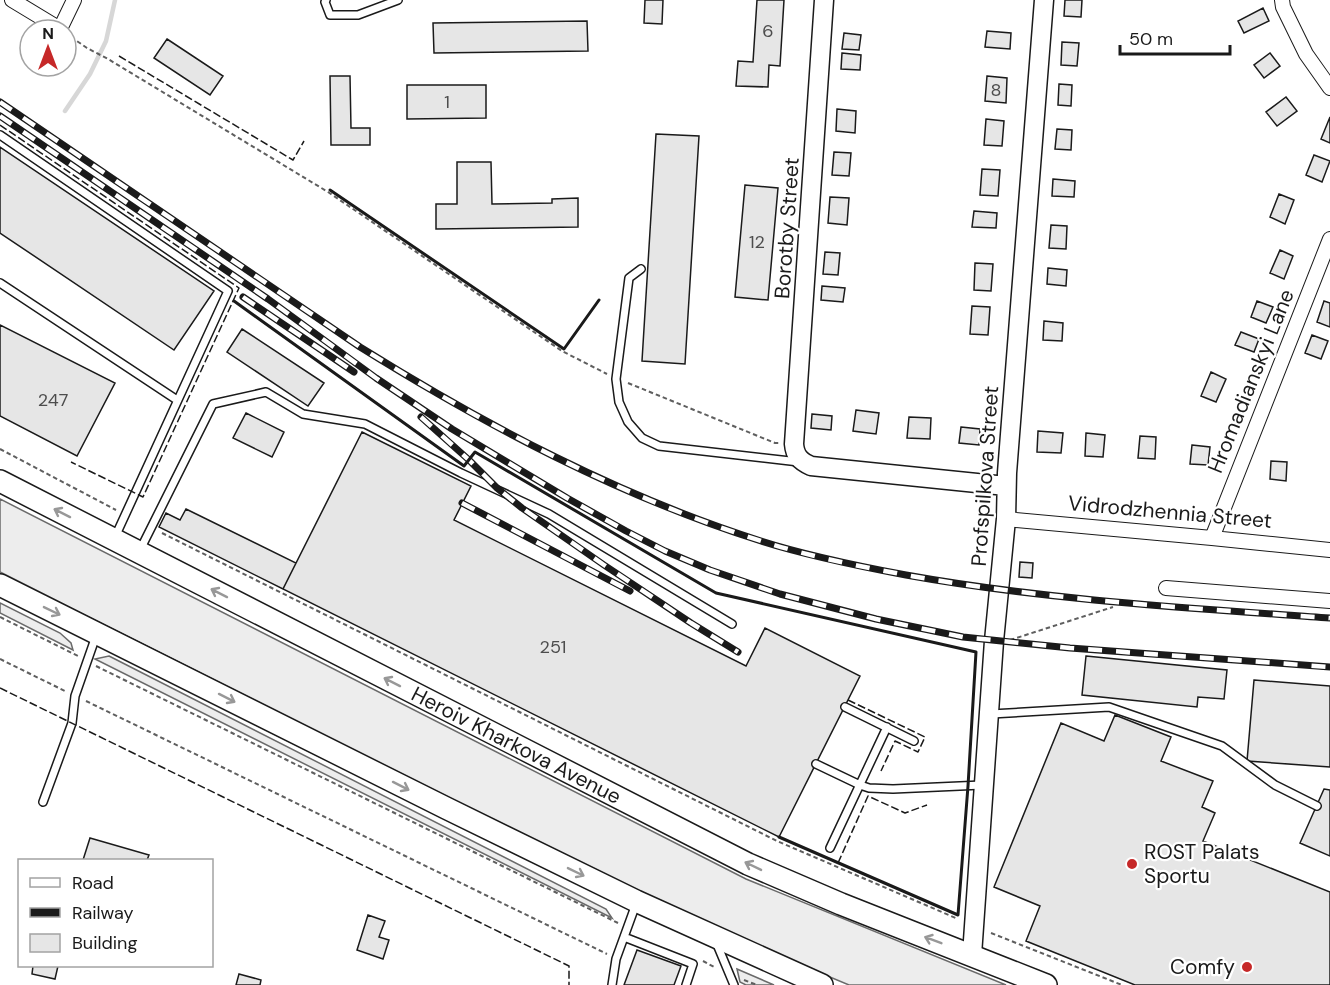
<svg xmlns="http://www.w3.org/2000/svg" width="1330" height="985" font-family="'DM Sans',sans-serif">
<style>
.built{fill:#ededed;stroke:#6a6a6a;stroke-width:1.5}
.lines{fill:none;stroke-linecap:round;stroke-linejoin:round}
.stream{stroke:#d7d7d7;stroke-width:4.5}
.building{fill:#e6e6e6;stroke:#1a1a1a;stroke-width:1.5}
.lane-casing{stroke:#1a1a1a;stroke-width:10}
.street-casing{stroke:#1a1a1a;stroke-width:16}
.secondary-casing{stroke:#1a1a1a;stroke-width:21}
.primary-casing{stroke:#1a1a1a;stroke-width:24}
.path{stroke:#5f5f5f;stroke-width:2;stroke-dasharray:4.5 3;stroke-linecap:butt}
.lane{stroke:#fff;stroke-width:7}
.street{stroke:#fff;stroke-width:14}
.secondary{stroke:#fff;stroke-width:18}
.primary{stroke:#fff;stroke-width:21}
.rail-casing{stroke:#1a1a1a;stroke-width:7}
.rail{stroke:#fff;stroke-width:4.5;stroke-dasharray:14;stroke-linecap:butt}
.fence{stroke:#1a1a1a;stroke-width:1.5;stroke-dasharray:8 3;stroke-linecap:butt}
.wall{stroke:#1a1a1a;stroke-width:3}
.oneway{stroke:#989898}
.poi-dot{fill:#c62828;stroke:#fff;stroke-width:2}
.labels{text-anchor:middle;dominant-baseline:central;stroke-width:4.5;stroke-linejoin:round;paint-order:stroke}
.number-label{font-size:18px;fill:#4d4d4d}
.street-label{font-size:21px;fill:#1a1a1a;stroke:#fff}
.poi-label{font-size:21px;fill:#1a1a1a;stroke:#fff;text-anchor:start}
</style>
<rect width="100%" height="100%" fill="#fff"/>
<path class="built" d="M0,499L746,879L1006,985H849L727,934L597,873L0,572Z
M0,603L60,633L71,643L73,650L0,613Z
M109,656L606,909L612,918L95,659Z
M737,969L774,985H746L740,982Z"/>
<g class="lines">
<path class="stream" d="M65,111L90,74L106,41L115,0"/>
</g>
<path class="building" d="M645,0H663L662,24L644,23Z
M757,0H784L780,66L769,65L768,87L736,86L738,61L753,62Z
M1065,0H1082L1081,17L1064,16Z
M1263,8L1269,21L1244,33L1238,21Z
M587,21L588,51L434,53L433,23Z
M987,31L1011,33L1010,49L985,47Z
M844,33L861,35L859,50L842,49Z
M167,39L223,76L210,95L154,58Z
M1062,42L1079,43L1077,66L1061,65Z
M842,53L861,55L860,70L841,69Z
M1270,53L1280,66L1264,78L1254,65Z
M330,76H350L351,128H370V145H331Z
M987,76L1007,78L1006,103L985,101Z
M1059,84L1072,85L1071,106L1058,105Z
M407,85H486V118L407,119Z
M1286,97L1297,111L1277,126L1266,112Z
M837,109L856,111L855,133L836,131Z
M1330,117V143L1321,139Z
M986,119L1004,121L1002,146L984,145Z
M1057,129L1072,130L1071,150L1055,149Z
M656,134L699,136L685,364L642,361Z
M0,147L214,291L174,350L0,233Z
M834,152L851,153L849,176L832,175Z
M1314,155L1330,161L1322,182L1306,175Z
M457,162H491L492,204L552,203V199L578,198V227L436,229V204H457Z
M982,169L1000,170L998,196L980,195Z
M1053,179L1075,181L1074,197L1052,196Z
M745,185L778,188L768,300L735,297Z
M1279,194L1294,200L1285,224L1270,217Z
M830,197L849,198L847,225L828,223Z
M974,211L997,213L996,228L972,227Z
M1051,225L1067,226L1066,249L1049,248Z
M1280,250L1293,256L1284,279L1270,273Z
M825,252L840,253L838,275L823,274Z
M975,263L993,264L991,291L974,290Z
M1048,268L1067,270L1066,286L1047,284Z
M822,286L845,288L843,302L821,300Z
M1257,301L1273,307L1266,323L1251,317Z
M1324,301L1330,303V327L1317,322Z
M972,306L990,307L988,335L970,334Z
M1044,321L1063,323L1062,341L1043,340Z
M0,325L115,383L77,456L0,416Z
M242,329L324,383L308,406L227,352Z
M1241,332L1259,339L1254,352L1235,345Z
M1312,335L1328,341L1321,359L1305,353Z
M1211,372L1226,379L1216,402L1201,396Z
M856,410L879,413L876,434L853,431Z
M246,413L284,432L272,457L233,438Z
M812,414L832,416L831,430L811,428Z
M909,417L931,418L930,439L907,438Z
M961,427L980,429L979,445L959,443Z
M1038,431L1063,433L1061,453L1037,452Z
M362,432L471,486L454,520L746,666L765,628L860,676L779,837L283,589Z
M1086,433L1105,435L1103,457L1085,456Z
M1140,436L1156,437L1155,459L1138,458Z
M1192,445L1210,447L1208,465L1190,464Z
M1271,461L1287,462L1286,481L1270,479Z
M186,509L296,563L283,589L159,527L166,513L180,520Z
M1020,562L1033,563L1032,578L1019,577Z
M1086,656L1227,670L1224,699L1198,697L1197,707L1082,695Z
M1254,680L1330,686V767L1247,761Z
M1115,715L1171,737L1161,761L1213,781L1202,807L1215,813L1203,841L1330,892V985H1135L1026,941L1040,906L994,887L1061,723L1104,741Z
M1324,789L1330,790V856L1300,843Z
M90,838L149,855L147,860H83Z
M368,915L385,921L379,937L389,940L383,959L357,950Z
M637,950L681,966L674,985H624Z
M33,966H58L55,979L32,974Z
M239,974L261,980L260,985H236Z"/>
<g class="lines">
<defs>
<path id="lane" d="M326,0L325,2L330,15H358L398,0
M0,135L228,291L115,537
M641,269L629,278L616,379L619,402L628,422L642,438L659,446L799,462
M0,283L177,400
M140,550L213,404L266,392L303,414L365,424L461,473L549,514L732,624
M845,707L914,741
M991,714L1109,707L1222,746L1275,785L1317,806
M816,764L860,785L869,788L893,789L982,785
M43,802L72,723L75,696L96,636
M830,848L887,727
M624,937L693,964L686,985
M716,942L734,985
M612,985L616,959L636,904"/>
<path id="street" d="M12,0L60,29L74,0
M1282,0L1283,7L1306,54L1330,88
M1006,519L1212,538L1330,550
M1212,538L1330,239
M1166,588L1330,601"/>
<path id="secondary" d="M824,0L794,444C795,456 800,461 811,466L1006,486
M972,955L994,641L1006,519L1007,473L1044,0"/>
<g id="primary">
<path id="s1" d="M0,481L748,864L841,904L1046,985"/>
<path d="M0,585L446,808L636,901L822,985"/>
</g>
</defs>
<use href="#lane" class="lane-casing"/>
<use href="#street" class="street-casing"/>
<use href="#secondary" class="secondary-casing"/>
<use href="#primary" class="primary-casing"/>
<path class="path" d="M71,37L87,48L108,59L328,192L562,351L607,374
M628,383L775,443H779
M0,449L116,510
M162,533L777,841L958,919
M0,617L78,656
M1010,640L1113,607
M0,659L65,691
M96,666L618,923
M86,701L607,954
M991,933L1122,985
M703,961L714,967
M744,980L757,985"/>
<use href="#lane" class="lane"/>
<use href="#street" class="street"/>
<use href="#secondary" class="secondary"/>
<use href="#primary" class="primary"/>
<defs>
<path id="rail" d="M0,102L360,347C487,426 619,496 761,541C808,556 858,566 906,575C1046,600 1189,608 1330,618
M0,116L268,299L376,378L452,429L567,498L626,531L665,551L710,570L780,594L876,619L963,637L1070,648L1330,667
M243,297L354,372
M421,417L469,460L497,488L522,508L604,565L691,623L738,652
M462,503L630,591"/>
</defs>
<use href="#rail" class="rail-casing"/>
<use href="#rail" class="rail"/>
<path class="fence" d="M119,56L293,160L304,141
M0,125L239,288L143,497L71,462
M0,688L569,966V985
M848,700L925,737L918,752L895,741L881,771
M838,863L868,796L905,813L927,805"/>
<path class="wall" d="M330,190L564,349L599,300
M234,301L464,466L475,452L716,593L976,652L968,786L958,915L779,837"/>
</g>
<defs><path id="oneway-shaft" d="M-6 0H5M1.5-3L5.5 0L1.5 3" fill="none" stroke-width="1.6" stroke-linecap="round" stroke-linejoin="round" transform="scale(1.5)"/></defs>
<g class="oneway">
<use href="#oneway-shaft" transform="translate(62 513) rotate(-153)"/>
<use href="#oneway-shaft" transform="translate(219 593) rotate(-153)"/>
<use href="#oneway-shaft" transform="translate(52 611) rotate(26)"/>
<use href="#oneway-shaft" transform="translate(392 682) rotate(-153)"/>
<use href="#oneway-shaft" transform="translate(227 698) rotate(27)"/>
<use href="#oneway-shaft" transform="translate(401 786) rotate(27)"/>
<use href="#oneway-shaft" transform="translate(753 866) rotate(-154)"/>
<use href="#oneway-shaft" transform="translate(576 872) rotate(26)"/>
<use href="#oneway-shaft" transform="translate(933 940) rotate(-159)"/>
</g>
<g class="poi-dot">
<circle cx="1132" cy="864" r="6"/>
<circle cx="1247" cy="967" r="6"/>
</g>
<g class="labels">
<g class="number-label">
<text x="768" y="31">6</text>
<text x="996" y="90">8</text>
<text x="447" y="102">1</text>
<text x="757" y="242">12</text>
<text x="53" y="400">247</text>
<text x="553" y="647">251</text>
</g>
<g class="street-label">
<text transform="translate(787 228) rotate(-86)">Borotby Street</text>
<text transform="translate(1251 381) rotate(-68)">Hromadianskyi Lane</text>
<text transform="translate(985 476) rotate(-86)">Profspilkova Street</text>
<text transform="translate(1170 512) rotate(5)">Vidrodzhennia Street</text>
<text stroke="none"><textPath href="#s1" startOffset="580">Heroiv Kharkova Avenue</textPath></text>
</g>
<g class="poi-label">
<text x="1144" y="852">ROST Palats<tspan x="1144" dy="24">Sportu</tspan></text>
<text x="1235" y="967" text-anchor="end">Comfy</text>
</g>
</g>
<rect x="18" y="859" width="195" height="108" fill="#ffffff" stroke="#a3a3a3" stroke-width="1.5"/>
<rect x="30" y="878" width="30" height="9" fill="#ffffff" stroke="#a3a3a3" stroke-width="1.5"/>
<text x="72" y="889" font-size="18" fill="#1a1a1a">Road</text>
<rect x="30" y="908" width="30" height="9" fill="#1a1a1a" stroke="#a3a3a3" stroke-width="1.5"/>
<text x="72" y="919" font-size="18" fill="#1a1a1a">Railway</text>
<rect x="30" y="934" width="30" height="18" fill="#e6e6e6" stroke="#a3a3a3" stroke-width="1.5"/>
<text x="72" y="949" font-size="18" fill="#1a1a1a">Building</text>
<g transform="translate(48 48)"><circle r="28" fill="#ffffff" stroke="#a3a3a3" stroke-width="1.5"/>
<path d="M0-4.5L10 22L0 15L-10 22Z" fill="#c62828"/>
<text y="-9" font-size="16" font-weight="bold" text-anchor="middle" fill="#1a1a1a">N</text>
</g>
<path d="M1120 45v9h110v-9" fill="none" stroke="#1a1a1a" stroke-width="3"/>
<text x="1129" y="45" font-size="18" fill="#1a1a1a" stroke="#ffffff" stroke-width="4.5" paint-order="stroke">50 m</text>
</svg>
